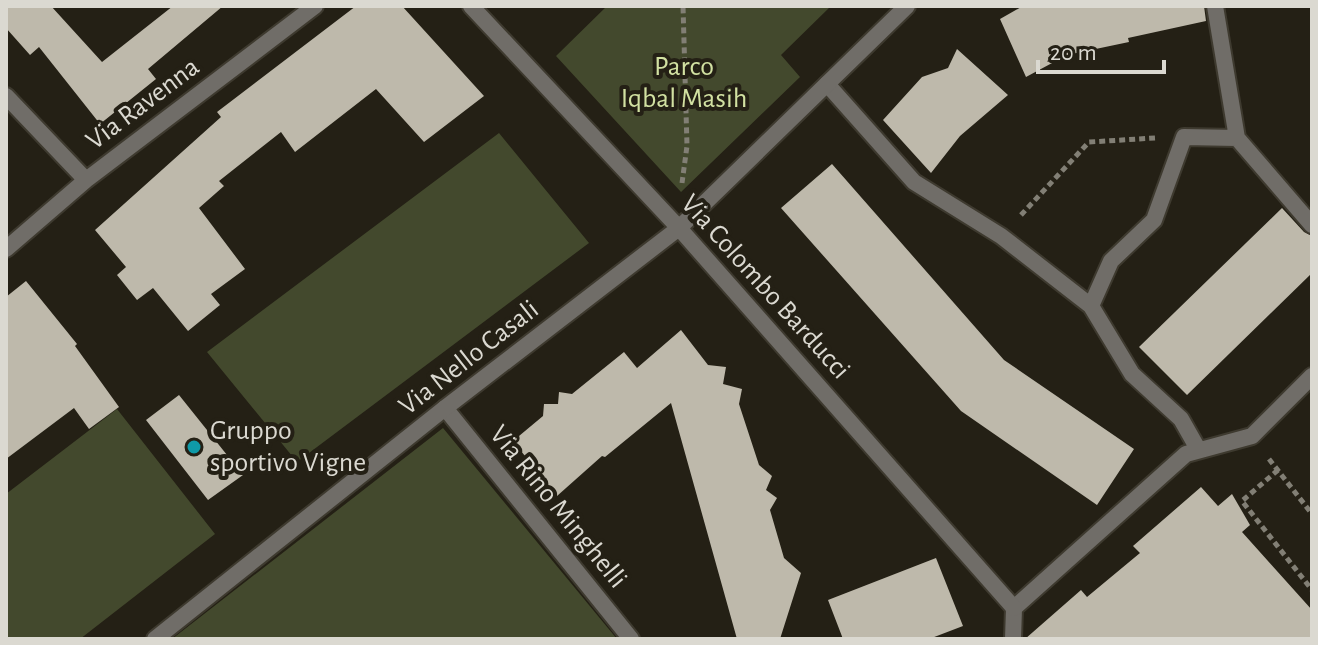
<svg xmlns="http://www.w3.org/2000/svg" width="1318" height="645" font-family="'Alegreya Sans',sans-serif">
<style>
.green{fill:#43492d}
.building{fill:#beb9ab}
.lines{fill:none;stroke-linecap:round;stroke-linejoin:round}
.lane-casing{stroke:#3e3a2f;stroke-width:20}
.street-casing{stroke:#3e3a2f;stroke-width:20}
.path{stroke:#827f75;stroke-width:5;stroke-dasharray:6 4;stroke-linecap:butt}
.lane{stroke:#706d68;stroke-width:16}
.street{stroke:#706d68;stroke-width:16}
.culture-dot{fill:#0f9aa8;stroke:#242015;stroke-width:3}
.labels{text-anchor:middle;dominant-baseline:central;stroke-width:8;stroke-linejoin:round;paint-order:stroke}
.park-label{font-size:28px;fill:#d2e1a2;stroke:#242015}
.street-label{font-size:28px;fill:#dbd9d1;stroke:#242015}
.poi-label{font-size:28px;fill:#dbd9d1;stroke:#242015;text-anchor:start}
</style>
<rect width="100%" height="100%" fill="#242015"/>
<path class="green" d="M607,6H831L781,55L800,77L681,192L556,56Z
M499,133L589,243L297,462L207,352Z
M117,409L215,534L80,639H6V494Z
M443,428L617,639H172Z"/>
<path class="building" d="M6,6H51L102,62L173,6H223L148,69L156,79L100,124L39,47L30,55L6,28Z
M356,6H402L484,96L424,142L376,89L295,152L281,132L219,181L224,186L199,208L245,269L211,294L220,305L188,331L153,288L137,300L117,275L126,267L95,230L221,117L217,112Z
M1023,6H1204L1206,21L1128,38L1129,42L1067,55L1026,77L1000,19Z
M957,49L1008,95L960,136L931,173L883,120L922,77L948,68Z
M832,164L1004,360L1134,449L1097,505L961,411L781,208Z
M1282,208L1304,232L1312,236V273L1187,395L1139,347Z
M26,281L77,344L75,346L119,407L89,429L74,408L6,459V297Z
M681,330L708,365L726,367L723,384L742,389L739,404L759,465L772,476L766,490L777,498L770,510L784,558L801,573L780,639H737L671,403L605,457L602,456L557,496L513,441L543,416L544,404H558L559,392L572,394L624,352L637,368Z
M179,395L243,475L208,500L146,420Z
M1201,487L1218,506L1232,494L1250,525L1242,532L1312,610V639H1025L1081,590L1087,597L1140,553L1133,546Z
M936,558L963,626L929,639H843L828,600Z"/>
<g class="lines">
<defs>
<path id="lane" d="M1215,6L1237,138L1312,225
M827,84L914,182L1001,236L1091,306L1132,374L1181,419L1198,449
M1091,306L1111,261L1154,220L1184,137L1237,138
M445,408L631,639
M1013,639L1014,608L1186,454L1252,436L1312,376"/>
<path id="street" d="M471,6L679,228L1014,608
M6,96L86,180
M6,249L86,180L315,6
M155,639L445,408L679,228L907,6"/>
</defs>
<use href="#lane" class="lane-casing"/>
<use href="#street" class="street-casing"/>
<path class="path" d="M682,183L687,146L683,6
M1021,215L1089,142L1155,138
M1269,459L1312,514
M1278,470L1242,501L1312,590"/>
<use href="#lane" class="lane"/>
<use href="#street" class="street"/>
</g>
<circle class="culture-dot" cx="194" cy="447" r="8"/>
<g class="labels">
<g class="park-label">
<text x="684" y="67">Parco<tspan x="684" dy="32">Iqbal Masih</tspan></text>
</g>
<g class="street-label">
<text transform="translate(143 104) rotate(-37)">Via Ravenna</text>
<text transform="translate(765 287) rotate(48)">Via Colombo Barducci</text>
<text transform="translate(469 358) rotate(-38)">Via Nello Casali</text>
<text transform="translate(558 507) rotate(51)">Via Rino Minghelli</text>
</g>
<g class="poi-label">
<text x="210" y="431">Gruppo<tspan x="210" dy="32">sportivo Vigne</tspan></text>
</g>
</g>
<rect width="1318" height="645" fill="none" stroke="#dbd9d1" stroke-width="16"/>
<path d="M1038 60v12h126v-12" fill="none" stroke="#dbd9d1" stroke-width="4"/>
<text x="1050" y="60" font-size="24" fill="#dbd9d1" stroke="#242015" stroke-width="6" paint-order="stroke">20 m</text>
</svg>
